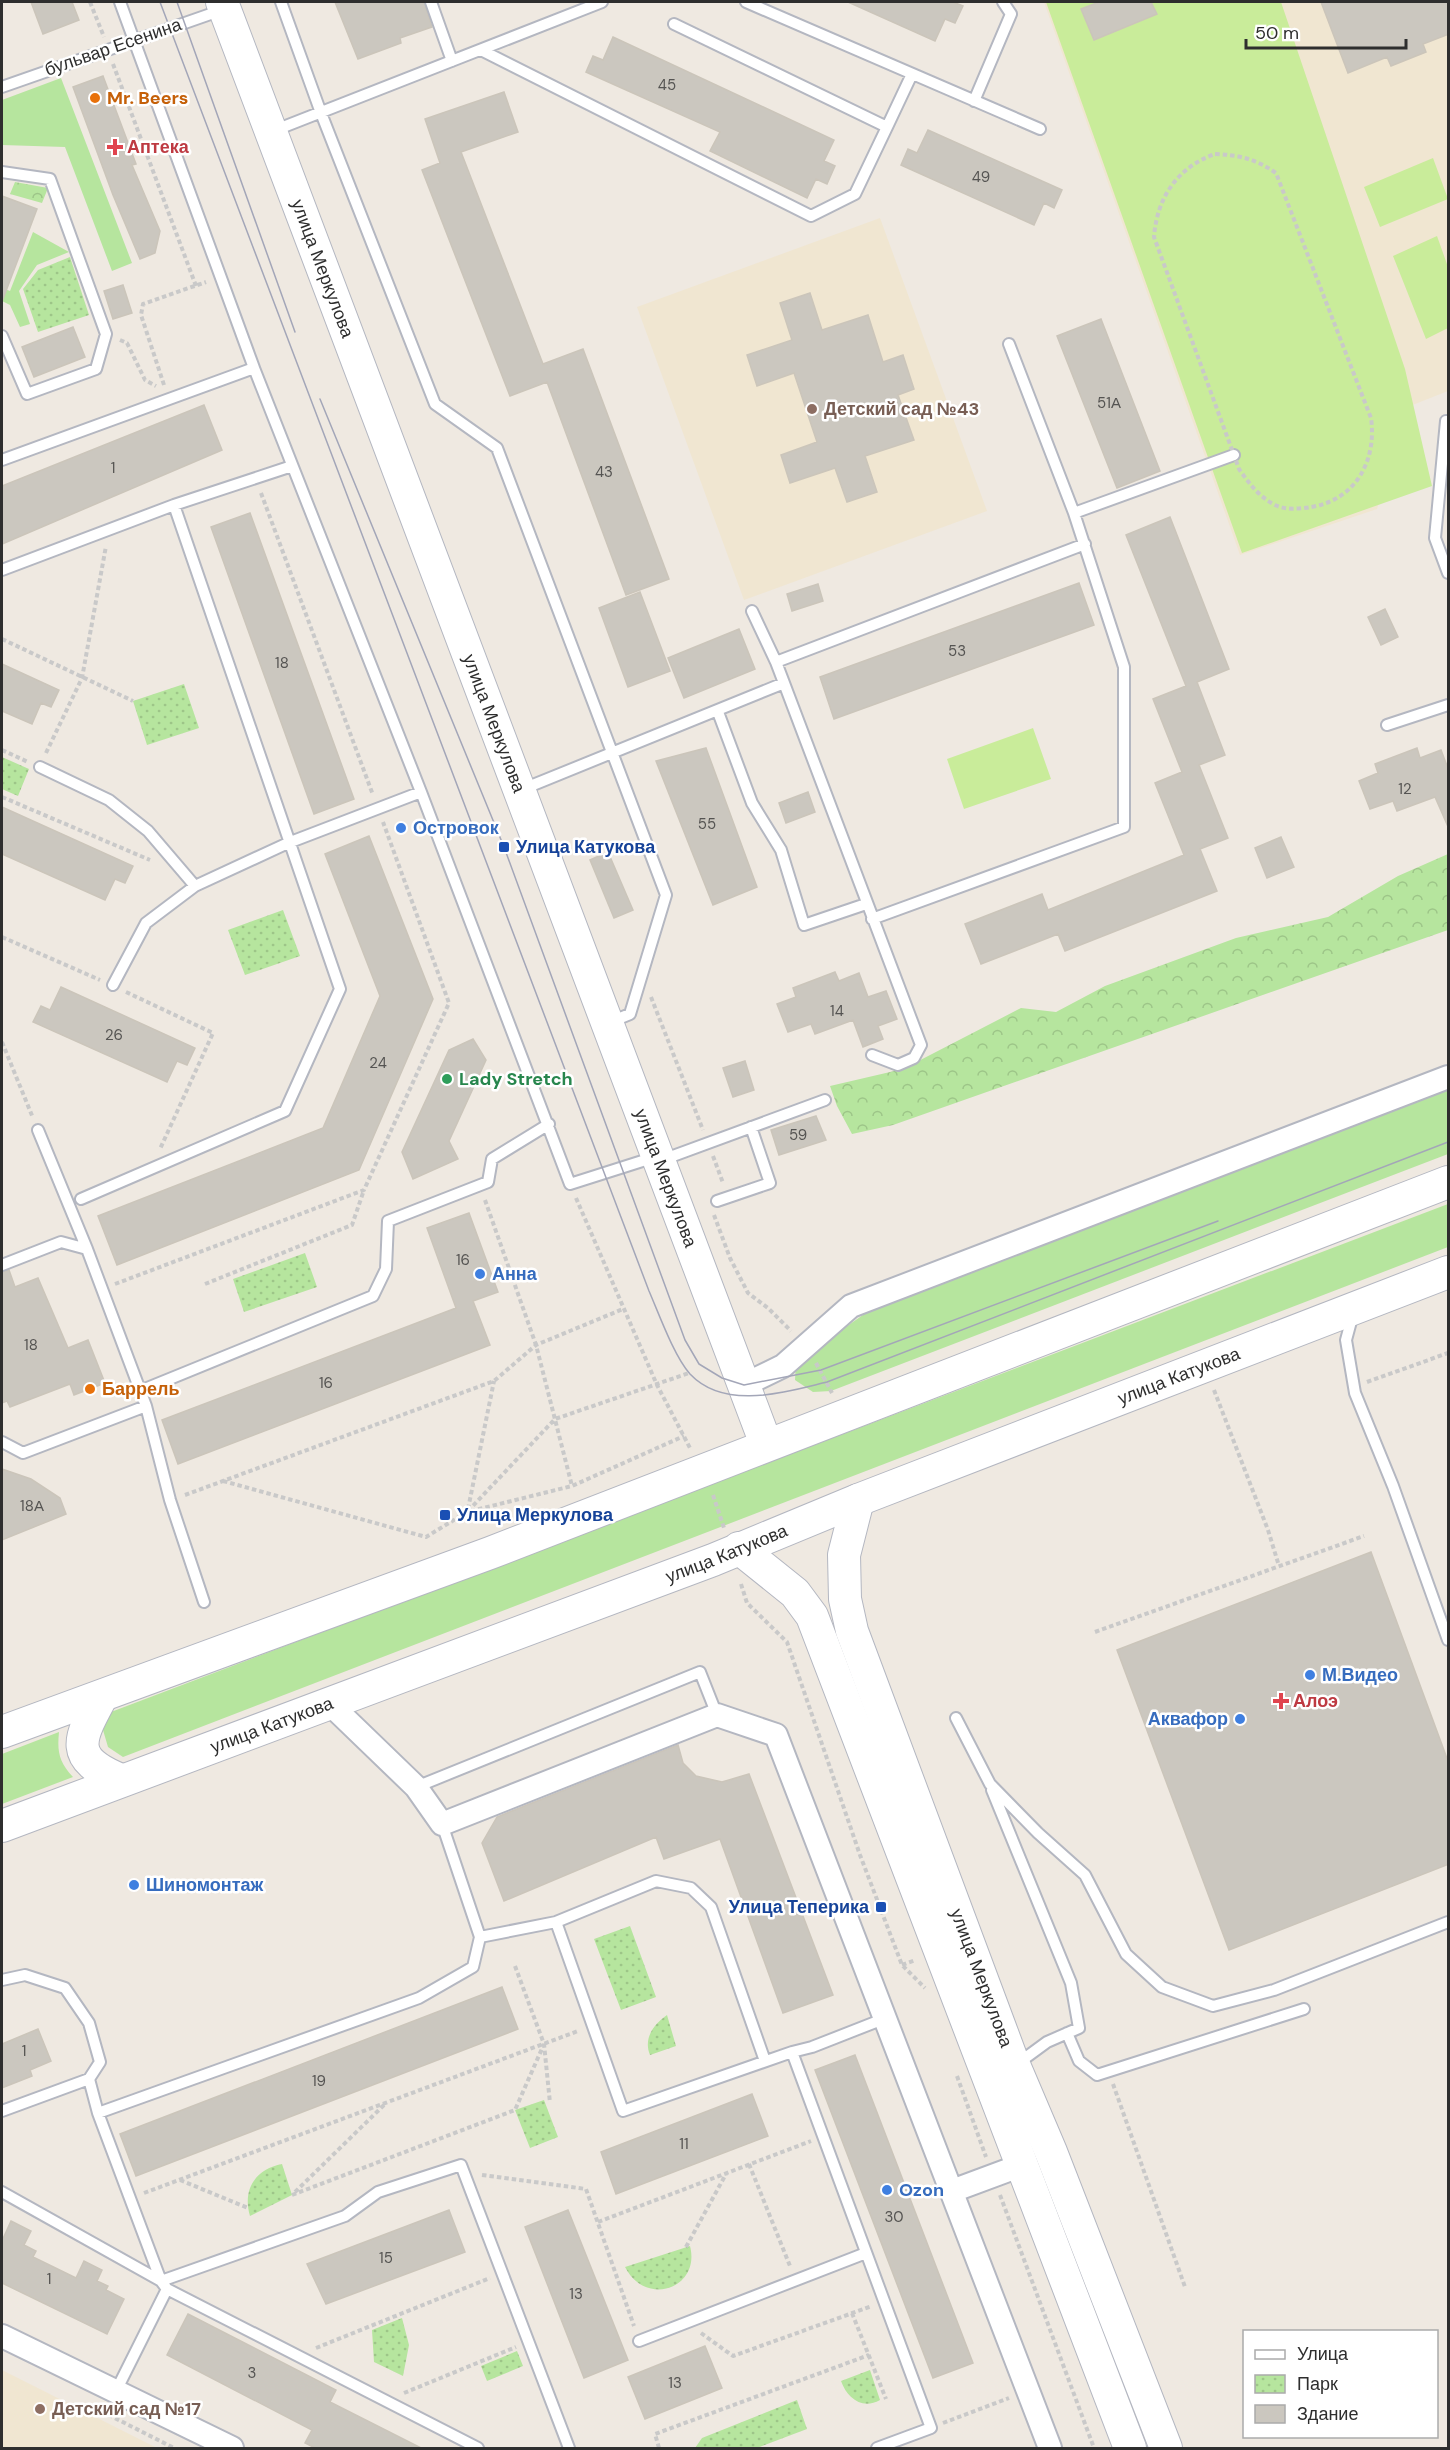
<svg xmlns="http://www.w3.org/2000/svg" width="1450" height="2450" font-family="'DM Sans',sans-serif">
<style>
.education{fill:#f0e6d1}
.grass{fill:#b6e59e}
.forest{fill:url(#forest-crowns)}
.park{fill:url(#park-dots)}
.pitch{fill:#c9ec9a}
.building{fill:#cbc7bf;stroke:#cbc5ba;stroke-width:1.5}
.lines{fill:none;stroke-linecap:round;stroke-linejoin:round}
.lane-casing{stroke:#b4b7c1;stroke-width:14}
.street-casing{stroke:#b4b7c1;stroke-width:26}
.secondary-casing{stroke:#b4b7c1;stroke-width:34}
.path{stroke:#c9c9c9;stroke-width:4;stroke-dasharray:4.5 3;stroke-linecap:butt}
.lane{stroke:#fff;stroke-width:10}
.street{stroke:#fff;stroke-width:22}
.secondary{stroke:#fff;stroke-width:32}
.tram{stroke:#a3a6b8;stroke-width:1.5}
.food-dot{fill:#e8710a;stroke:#fff;stroke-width:2}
.health-dot{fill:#e0444e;stroke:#fff;stroke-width:2}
.education-dot{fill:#8d6e63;stroke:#fff;stroke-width:2}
.shop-dot{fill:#3f7fe0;stroke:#fff;stroke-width:2}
.transit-dot{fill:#1a4fb4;stroke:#fff;stroke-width:2}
.leisure-dot{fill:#2e9e5b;stroke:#fff;stroke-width:2}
.labels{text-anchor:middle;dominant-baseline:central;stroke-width:5;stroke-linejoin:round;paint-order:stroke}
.number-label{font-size:15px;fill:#555452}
.street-label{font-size:18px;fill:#2e2e2e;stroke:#fff}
.food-label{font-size:18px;font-weight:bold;fill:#c56008;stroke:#fff;text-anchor:start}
.health-label{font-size:18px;font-weight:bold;fill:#be3a42;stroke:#fff;text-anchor:start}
.education-label{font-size:18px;font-weight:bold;fill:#785e54;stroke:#fff;text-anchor:start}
.shop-label{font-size:18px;font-weight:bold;fill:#366cbe;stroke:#fff;text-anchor:start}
.transit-label{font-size:18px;font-weight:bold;fill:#164399;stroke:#fff;text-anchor:start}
.leisure-label{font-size:18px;font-weight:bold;fill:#27864d;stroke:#fff;text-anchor:start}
</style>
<defs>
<pattern id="forest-crowns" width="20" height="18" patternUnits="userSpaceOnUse" patternTransform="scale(1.5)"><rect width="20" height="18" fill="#b6e59e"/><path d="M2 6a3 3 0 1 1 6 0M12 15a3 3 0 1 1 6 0" fill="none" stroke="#9dc588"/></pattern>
<pattern id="park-dots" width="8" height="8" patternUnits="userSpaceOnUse" patternTransform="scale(1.5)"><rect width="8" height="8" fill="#b6e59e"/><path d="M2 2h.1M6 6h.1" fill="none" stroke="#9dc588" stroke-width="1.8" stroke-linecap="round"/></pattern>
</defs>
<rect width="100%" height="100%" fill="#efe9e1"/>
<path class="education" d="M1044,2H1448V391L1410,406L1377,509L1240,555Z
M880,218L987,511L744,600L637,307Z
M2,2370L157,2448H2Z"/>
<path class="grass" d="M61,78L132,263L112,271L65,147L2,145V100Z
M33,232L69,252L37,265L19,291L30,324L20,327L10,305L2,301V288L10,291Z
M1448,1090V1154L831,1391L813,1392L795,1380L796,1362L870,1310Z
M1448,1204V1247L123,1757L108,1747L103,1730L111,1712Z
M59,1732C57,1752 59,1762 73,1777L2,1804V1754Z"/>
<path class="forest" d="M15,182L48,188L42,203L10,194Z
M1448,854V930L893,1125L852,1134L837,1106L830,1086L903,1069L1021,1008L1056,1012L1105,986L1236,938L1328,917L1398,876Z"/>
<path class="park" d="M70,257L89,315L38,332L23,289L38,270Z
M184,684L199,728L147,745L133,701Z
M2,757L29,769L18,796L2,789Z
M283,910L300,956L245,975L228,930Z
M305,1253L317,1287L244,1312L233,1279Z
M630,1926L656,1997L621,2010L594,1939Z
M667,2015L676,2046L650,2055C643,2038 654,2024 667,2015Z
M544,2100L558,2137L530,2148L515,2110Z
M282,2164L292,2195L250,2216C242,2189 256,2169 282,2164Z
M690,2246C701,2288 646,2308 625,2267Z
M402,2318L409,2345L403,2376L374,2362L372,2330Z
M517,2351L523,2366L487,2381L481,2366Z
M870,2370L880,2400C862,2410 847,2398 841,2381Z
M797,2400L807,2429L757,2448H695L702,2438Z"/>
<path class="pitch" d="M1046,2H1281L1405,369L1432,486L1242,553Z
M1433,158L1448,199L1380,227L1364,187Z
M1437,236L1448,267V328L1426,339L1393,256Z
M1033,728L1051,779L964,809L947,759Z"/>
<path class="building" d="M31,2H72L79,20L43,34Z
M335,2H424L432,27L400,38L401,43L358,59Z
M848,2H953L963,6L955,23L945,19L935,41Z
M1099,2H1151L1157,14L1094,40L1081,9Z
M1321,2H1449V34L1423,44L1426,52L1391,66L1387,57L1348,73Z
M613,37L834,140L824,161L835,166L827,184L816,179L807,198L710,151L720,132L586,72L593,56L603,60Z
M103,76L136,164L132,165L160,231L155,253L140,259L113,195L73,87Z
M504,92L518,132L461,152L543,364L583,349L669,579L626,595L547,382L510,396L422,170L440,163L425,119Z
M928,130L1062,190L1054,208L1044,203L1034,225L901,165L908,149L917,153Z
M2,196L37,209L3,299H2Z
M123,285L132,313L113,319L104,291Z
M810,293L822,330L868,315L883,362L903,355L914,389L898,395L914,440L865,456L877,492L847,502L835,468L790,483L781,455L817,442L794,373L757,386L747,355L792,340L780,303Z
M1101,319L1160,471L1117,488L1057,336Z
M73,327L85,357L34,377L22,347Z
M204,405L222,450L2,544V486Z
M250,513L354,799L314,814L211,527Z
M1170,517L1229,669L1197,682L1225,755L1199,765L1228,838L1200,849L1217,891L1065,951L1058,934L981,964L965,924L1042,894L1048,910L1184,855L1155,783L1182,772L1153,699L1186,686L1126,535Z
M1079,583L1094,625L834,719L820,677Z
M818,584L823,601L792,611L787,594Z
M640,592L670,671L628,687L599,608Z
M1385,609L1398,637L1381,645L1368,617Z
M739,629L755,669L684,698L668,658Z
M2,664L59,690L51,707L41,703L32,724L2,711Z
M706,748L757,887L713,905L656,761Z
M1417,748L1420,758L1441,750L1449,771V829L1435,797L1397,811L1393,801L1370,809L1359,781L1378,773L1375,764Z
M808,792L815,812L786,823L779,803Z
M2,807L133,866L125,883L115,879L105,900L2,854Z
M369,836L433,999L359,1170L117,1265L98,1216L323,1128L380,996L325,854Z
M1281,837L1294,867L1267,878L1255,848Z
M608,852L633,910L614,918L590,860Z
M835,972L839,981L859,973L868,997L886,991L897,1019L878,1026L883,1039L863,1047L853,1020L815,1034L811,1024L788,1032L777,1004L796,997L793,988Z
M61,987L195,1048L187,1065L177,1061L167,1082L33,1022L41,1006L50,1010Z
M473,1039L486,1060L449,1141L458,1159L413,1179L402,1152L449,1050Z
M745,1061L754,1090L733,1097L723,1068Z
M816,1116L826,1140L779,1155L771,1130Z
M469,1213L498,1292L473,1301L490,1345L178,1464L162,1420L456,1308L427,1228Z
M9,1270L15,1287L38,1278L68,1348L88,1340L105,1383L74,1395L70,1384L10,1407L7,1401L2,1403V1272Z
M2,1469L31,1479L60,1498L66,1514L2,1540Z
M1371,1552L1449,1764V1864L1229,1950L1117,1650Z
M678,1745L683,1763L696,1776L722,1782L749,1774L833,1995L783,2013L720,1839L664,1859L656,1837L504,1901L482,1843L497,1817Z
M502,1987L518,2029L136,2176L120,2134Z
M38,2029L51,2061L30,2070L32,2076L2,2088V2044Z
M855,2055L973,2363L933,2378L815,2070Z
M752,2094L768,2136L616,2194L601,2152Z
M449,2210L465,2252L326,2304L307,2264Z
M568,2210L628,2360L584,2378L525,2227Z
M11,2221L31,2231L24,2245L36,2251L33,2257L76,2278L84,2261L102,2270L97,2281L108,2286L106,2290L124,2299L107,2334L2,2283V2241Z
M188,2314L336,2390L330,2402L421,2448H315L305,2443L312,2430L167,2355Z
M705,2346L722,2388L645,2419L628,2377Z"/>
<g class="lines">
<defs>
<path id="lane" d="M120,2L254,368L421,792L570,1184L655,1157
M281,2L321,113L435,404L497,448L666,895L630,1014L608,1023
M431,2L452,61
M746,2L1040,129
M481,50L811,216L855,194L887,127L674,24
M2,87L222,10
M974,101L1011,14L1003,2
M887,127L912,74
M273,131L602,2
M2,172L50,179L106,334L96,369L27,394L2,336
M1009,344L1074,513
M1448,421H1446L1435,538L1448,573
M2,460L254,368
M2,570L174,505L292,466
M752,611L776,662
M784,683L776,662L1085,544
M718,712L752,803L781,850L804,925L866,904
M1387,725L1448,705
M40,767L109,800L148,831L195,886L288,843L421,792
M523,789L784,683L921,1045L914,1058L898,1065L872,1055
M872,919L1124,827V667L1074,513L1234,455
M113,985L146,923L195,886
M662,1160L825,1100
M81,1199L285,1111L340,989L174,505
M717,1201L770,1183L751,1127
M87,1249L146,1406L170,1500L204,1602
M2,1265L61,1242L87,1249L38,1130
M1353,1314L1346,1340L1355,1393L1393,1486L1448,1640
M140,1391L373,1296L386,1269L388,1221L488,1182L492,1159L549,1124
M2,1442L23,1453L146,1406
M956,1718L990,1784L1038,1833L1085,1875L1126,1954L1162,1987L1213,2006L1274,1990L1448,1922
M416,1787L700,1672L717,1715
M992,1790L1071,1983L1079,2028L1047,2042L1017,2064
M556,1922L623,2111L792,2052
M480,1937L556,1922L656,1881L691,1888L711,1907L765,2061
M2,1980L25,1975L65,1988L89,2023L100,2062L89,2079L98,2113L419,1998L473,1967L480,1937L442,1824
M1067,2033L1079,2061L1097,2075L1304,2009
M2,2111L89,2079
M98,2113L161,2281L167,2289L116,2391
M2,2192L161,2281L345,2216L378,2192L461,2165L569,2448
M167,2289L478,2448
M639,2341L866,2253
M877,2448L931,2428L792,2052L812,2047L886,2018"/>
<path id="street" d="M744,1385L783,1366L851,1306L1448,1077
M331,1705L416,1787L442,1824L717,1715L776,1735L1050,2448
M952,2191L1022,2165
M2,2336L232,2448"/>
<g id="secondary">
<path id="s1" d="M222,2L766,1444"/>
<path id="s2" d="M858,1500L844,1555L845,1599L852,1631L1014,2065L1051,2152L1166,2448"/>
<path d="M739,1548L795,1593L812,1616L1130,2448"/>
<path d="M102,1696C78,1740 68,1758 121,1780"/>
<path d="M2,1732L490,1553L1448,1182"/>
<path id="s3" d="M2,1826L713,1560L858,1500L1448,1272"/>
</g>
</defs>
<use href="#lane" class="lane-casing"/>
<use href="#street" class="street-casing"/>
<use href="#secondary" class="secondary-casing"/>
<path class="path" d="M90,2L104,37
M113,64L196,286
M1215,154C1239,155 1256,159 1276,173L1371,418C1377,460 1356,500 1311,507C1300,509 1285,510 1275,505C1258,496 1249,483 1239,469L1154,237C1157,197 1178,167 1215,154Z
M120,340L127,343L145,380L156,386
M164,385L141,315L143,304L206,282
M261,493L373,795
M2,639L133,701
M2,750L28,762
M46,753L82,678L106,546
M2,797L150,860
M2,937L100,980
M126,992L213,1033L160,1149
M651,997L703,1130
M2,1042L33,1118
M713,1156L723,1183
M576,1198L657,1385L690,1448
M485,1200L536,1345L572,1486
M714,1215L730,1258L748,1293L768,1308L791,1331
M115,1284L364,1190L449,1003L383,822
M205,1284L352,1225L364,1190
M816,1363L832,1393
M1367,1382L1448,1353
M1214,1390L1268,1530L1279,1566
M223,1481L426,1537L467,1512L572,1486L684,1436
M185,1495L494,1381L536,1345L623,1309
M713,1495L724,1528
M468,1509L494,1381
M468,1511L555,1419L689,1373
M741,1584L747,1603L787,1642L860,1855L902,1965L925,1988
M1095,1632L1364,1536
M902,1965L916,1960
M515,1966L544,2044L550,2103
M957,2076L986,2157
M1113,2084L1185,2287
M749,2164L790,2266
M482,2175L586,2189L634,2326
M180,2180L248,2208
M295,2192L384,2105
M144,2193L578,2031
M292,2195L515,2110L544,2044
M1000,2195L1094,2448
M598,2222L811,2141
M686,2247L726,2174
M852,2313L886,2399
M701,2333L733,2356L872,2306
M316,2348L490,2278
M404,2393L516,2347
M95,2408L174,2448
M943,2423L1009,2398
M659,2448L655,2434L869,2355"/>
<use href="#lane" class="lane"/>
<use href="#street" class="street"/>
<use href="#secondary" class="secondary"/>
<path class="tram" d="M160,2L649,1291C659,1314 674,1356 690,1374C725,1411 785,1392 827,1382L1448,1142
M177,2L295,332
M320,399L504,847L685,1340L699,1364L722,1378L744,1385L821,1370L1218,1221"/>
</g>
<g class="food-dot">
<circle cx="95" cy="98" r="6"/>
<circle cx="90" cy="1389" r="6"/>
</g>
<g class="health-dot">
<path d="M112 138h6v6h6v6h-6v6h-6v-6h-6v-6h6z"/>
<path d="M1278 1692h6v6h6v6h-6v6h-6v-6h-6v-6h6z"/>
</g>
<g class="education-dot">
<circle cx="812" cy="409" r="6"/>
<circle cx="40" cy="2409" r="6"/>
</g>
<g class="shop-dot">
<circle cx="401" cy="828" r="6"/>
<circle cx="480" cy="1274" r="6"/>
<circle cx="1310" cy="1675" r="6"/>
<circle cx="1240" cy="1719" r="6"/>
<circle cx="134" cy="1885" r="6"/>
<circle cx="887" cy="2190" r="6"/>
</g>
<g class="transit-dot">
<rect x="498" y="841" width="12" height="12" rx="3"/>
<rect x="439" y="1509" width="12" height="12" rx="3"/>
<rect x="875" y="1901" width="12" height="12" rx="3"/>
</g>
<circle class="leisure-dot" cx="447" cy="1079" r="6"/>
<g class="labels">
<g class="number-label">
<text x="667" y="85">45</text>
<text x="981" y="177">49</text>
<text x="1109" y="403">51А</text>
<text x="113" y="468">1</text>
<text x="604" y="472">43</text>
<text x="957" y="651">53</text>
<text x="282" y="663">18</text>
<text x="1405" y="789">12</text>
<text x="707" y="824">55</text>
<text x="837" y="1011">14</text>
<text x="114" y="1035">26</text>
<text x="378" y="1063">24</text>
<text x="798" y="1135">59</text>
<text x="463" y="1260">16</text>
<text x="31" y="1345">18</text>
<text x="326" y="1383">16</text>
<text x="32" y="1506">18А</text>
<text x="24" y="2051">1</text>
<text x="319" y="2081">19</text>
<text x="684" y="2144">11</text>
<text x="894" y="2217">30</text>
<text x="386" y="2258">15</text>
<text x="49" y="2279">1</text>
<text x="576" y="2294">13</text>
<text x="252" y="2373">3</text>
<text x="675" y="2383">13</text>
</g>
<g class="street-label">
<text transform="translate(113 47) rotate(-19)">бульвар Есенина</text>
<text stroke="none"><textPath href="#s1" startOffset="285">улица Меркулова</textPath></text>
<text stroke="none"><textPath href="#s1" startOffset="771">улица Меркулова</textPath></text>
<text stroke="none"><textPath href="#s1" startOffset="1257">улица Меркулова</textPath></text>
<text stroke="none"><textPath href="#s3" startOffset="1260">улица Катукова</textPath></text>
<text stroke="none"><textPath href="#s3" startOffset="774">улица Катукова</textPath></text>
<text stroke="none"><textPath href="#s3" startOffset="288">улица Катукова</textPath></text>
<text stroke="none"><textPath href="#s2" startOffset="504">улица Меркулова</textPath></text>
</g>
<g class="food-label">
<text x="107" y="98">Mr. Beers</text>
<text x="102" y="1389">Баррель</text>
</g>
<g class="health-label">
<text x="127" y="147">Аптека</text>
<text x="1293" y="1701">Алоэ</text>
</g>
<g class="education-label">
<text x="824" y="409">Детский сад №43</text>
<text x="52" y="2409">Детский сад №17</text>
</g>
<g class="shop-label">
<text x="413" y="828">Островок</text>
<text x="492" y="1274">Анна</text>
<text x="1322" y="1675">М.Видео</text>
<text x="1228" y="1719" text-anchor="end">Аквафор</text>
<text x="146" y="1885">Шиномонтаж</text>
<text x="899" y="2190">Ozon</text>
</g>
<g class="transit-label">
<text x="516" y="847">Улица Катукова</text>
<text x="457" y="1515">Улица Меркулова</text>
<text x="869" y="1907" text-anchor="end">Улица Теперика</text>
</g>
<g class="leisure-label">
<text x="459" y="1079">Lady Stretch</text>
</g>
</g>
<rect width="1450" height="2450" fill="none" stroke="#2e2e2e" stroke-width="6"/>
<rect x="1243" y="2330" width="195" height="108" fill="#ffffff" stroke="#ababab" stroke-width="1.5"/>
<rect x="1255" y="2350" width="30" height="9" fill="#ffffff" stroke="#ababab" stroke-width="1.5"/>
<text x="1297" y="2360" font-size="18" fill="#2e2e2e">Улица</text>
<rect x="1255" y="2375" width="30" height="18" fill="url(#park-dots)" stroke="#ababab" stroke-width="1.5"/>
<text x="1297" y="2390" font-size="18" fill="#2e2e2e">Парк</text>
<rect x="1255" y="2405" width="30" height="18" fill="#cbc7bf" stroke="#ababab" stroke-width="1.5"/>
<text x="1297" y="2420" font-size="18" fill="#2e2e2e">Здание</text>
<path d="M1246 39v9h160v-9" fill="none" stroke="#2e2e2e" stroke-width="3"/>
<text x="1255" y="39" font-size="18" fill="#2e2e2e" stroke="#ffffff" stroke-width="4.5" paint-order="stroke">50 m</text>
</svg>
